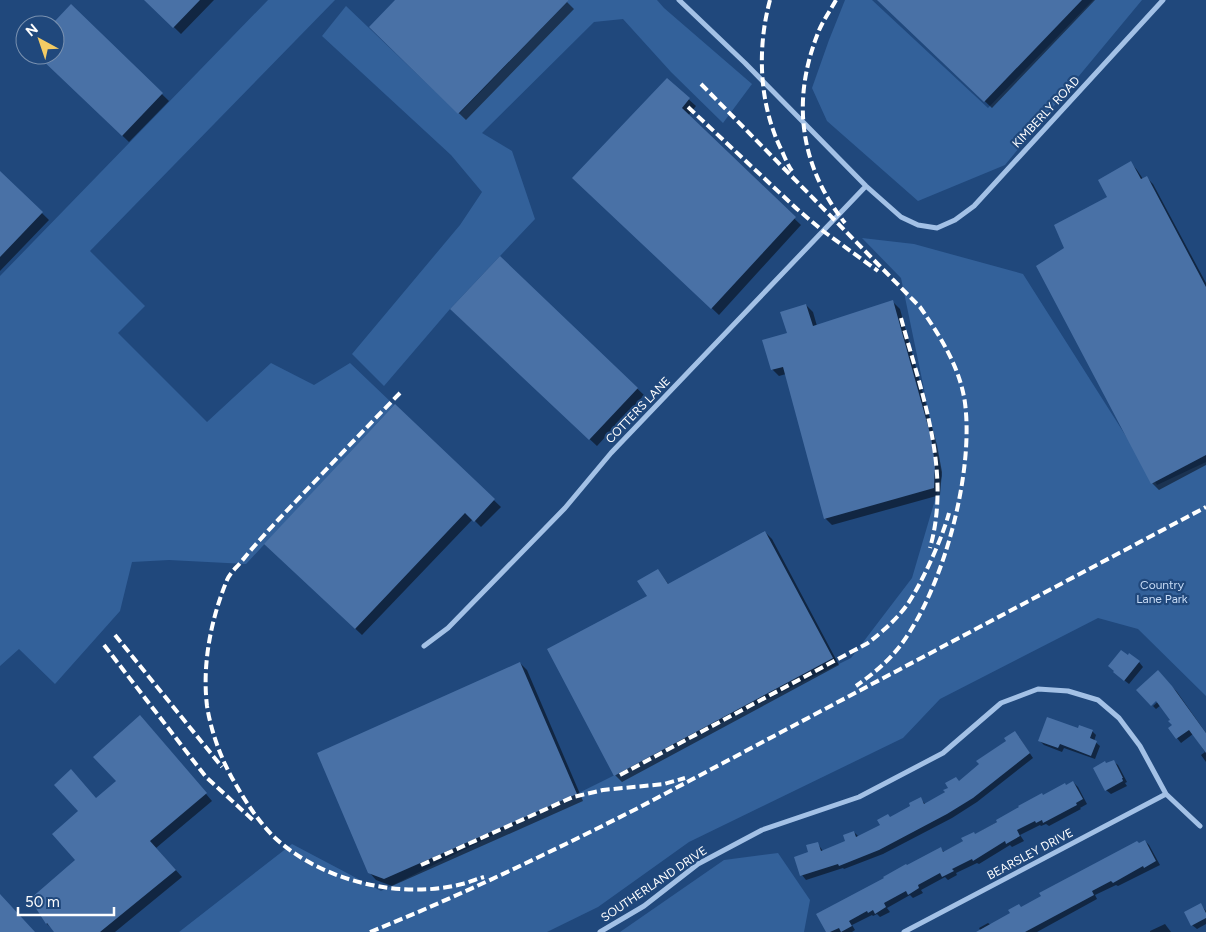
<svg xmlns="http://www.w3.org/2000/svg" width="1206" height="932" font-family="Figtree,sans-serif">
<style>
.green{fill:#33619a}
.shadow{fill:#0007}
.building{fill:#4971a6}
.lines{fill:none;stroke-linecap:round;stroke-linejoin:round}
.minor{stroke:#a3c1e6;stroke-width:5}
.rail{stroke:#fff;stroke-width:4;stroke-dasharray:9 4;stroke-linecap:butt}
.labels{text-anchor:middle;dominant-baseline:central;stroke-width:4.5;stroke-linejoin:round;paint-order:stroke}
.street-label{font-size:12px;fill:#fff;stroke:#20487c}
.park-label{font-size:12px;fill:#c7dbf5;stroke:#20487c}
</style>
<rect width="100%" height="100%" fill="#20487c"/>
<path class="green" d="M268,0H335L90,251L145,306L118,333L207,422L271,363L314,385L350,363L394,405L246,564L169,560L132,562L120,611L55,684L19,649L0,666V276Z
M569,0H657L664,8L752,84L723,123L671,72L623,19L594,22L482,133L512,151L535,219L450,309L384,386L352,354L460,225L482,192L451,155L322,36L346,6L459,114Z
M845,0H872L988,108L1093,0H1142L1005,165L918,201L827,121L812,88L829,40Z
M862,238L914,244L1023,274L1157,485L1206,462V696L1138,629L1098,618L940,699L903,738L689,842L598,907L547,932H179L292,844L381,891L851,658L912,578L942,476L901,278Z
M778,853L810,900L804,932H620L724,860Z"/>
<path class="shadow" d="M146,0H214L181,34Z
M397,0H565L574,9L466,120L370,27Z
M878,0H1095L992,108Z
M71,6L169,101L129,142L39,55H55V25H53Z
M667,80L696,106L688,116L801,225L719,315L581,185Z
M1131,163L1137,170L1143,179L1146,177L1153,184L1206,283V465L1159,490L1152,483L1066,248L1108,198Z
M0,172L49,220L0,271Z
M500,258L644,395L597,446L458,316Z
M893,302L900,309L937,445L942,472L940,495L832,525L825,518L786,374L779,376L772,369L788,334L806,305L813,312L817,326Z
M395,406L501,507L481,527L473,519L362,635L273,551Z
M765,532L772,539L839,665L622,782L615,775L649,596L658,570L669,585Z
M1139,662L1143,667L1129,684L1119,676Z
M520,663L527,670L583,801L392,886L376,880L369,872Z
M1158,672L1177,692L1206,733V762L1201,755L1205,752L1193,734L1181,743L1177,738L1172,720L1161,705L1156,709L1153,706L1162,698Z
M147,724L212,801L156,848L182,877L115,932H56L47,924L32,899L76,860L96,799L118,781Z
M1092,731L1096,735L1094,741L1100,746L1095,759L1064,748L1062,752L1044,745L1039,740Z
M1019,737L1033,758L977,802L952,818L883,854L844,869L843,868L806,880L802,875L809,853L817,843L823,851L847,842L854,832L859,837L882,825L890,818L912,806L920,798L926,805L960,782Z
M1113,761L1118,765L1127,782L1125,783L1127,786L1111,794L1106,790L1107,765Z
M1073,782L1078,787L1087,804L1080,808L1081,809L1049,826L1046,824L1041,826L1040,825L1020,835L1024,841L1012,847L1010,845L979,864L977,863L956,873L957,875L948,880L945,877L921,890L923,893L913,898L910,895L887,908L890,912L880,917L877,914L873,916L872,915L852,925L855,930L852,932H827L907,867L940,848L944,852L1043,796Z
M1145,841L1149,845L1160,865L1118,886L1116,885L1095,895L1097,899L1037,932H978L981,931L979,928L988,923L991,925Z
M1200,904L1206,911V924L1197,929L1192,925Z
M1165,924L1171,932H1150V931Z"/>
<path class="building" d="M144,0H200L173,28Z
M395,0H569L458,114L369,27Z
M877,0H1082L984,102Z
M71,4L163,93L122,136L37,55H55V21Z
M667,78L690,98L682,108L796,217L711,309L572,178Z
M1131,161L1141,179L1147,176L1206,287V455L1151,484L1036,266L1064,248L1054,225L1107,197L1098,180Z
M0,171L43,212L0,257Z
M500,256L638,388L589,440L450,309Z
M893,300L931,437L935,464L934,488L824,519L783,367L771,370L762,340L787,333L780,312L806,304L813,326Z
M395,404L495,499L474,522L465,513L355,629L264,544Z
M765,531L833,658L614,776L547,649L647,596L637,581L658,569L668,584Z
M1121,650L1128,655L1129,653L1140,661L1124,681L1113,672L1114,671L1108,666Z
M520,662L577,794L384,879L368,873L317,753Z
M1158,670L1172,686L1206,733V753L1189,730L1176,739L1168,728L1172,725L1168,721L1170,720L1156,701L1151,706L1136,690Z
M140,715L207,793L150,841L176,870L100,932H54L47,923L46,924L30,899L75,860L52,834L78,811L54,785L71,769L96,798L116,781L93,757Z
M1047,717L1078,728L1079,725L1093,730L1090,738L1097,741L1091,756L1060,744L1058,748L1038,741Z
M1015,731L1030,753L973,798L947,814L879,850L839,866L838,864L800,876L794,857L808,852L806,845L818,842L821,851L845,841L843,835L854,831L856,837L880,825L877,820L888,814L890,817L910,806L909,803L921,797L924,804L945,792L943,790L948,788L945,783L956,777L959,781L979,764L976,761L1006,741L1004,738Z
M1114,760L1123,778H1122L1123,781L1105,791L1093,768L1105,761L1106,763Z
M1073,781L1083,799L1076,803L1077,805L1043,823L1042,820L1036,823L1035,821L1017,830L1020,836L1006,844L1005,841L973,861L972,859L952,869L954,871L942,877L940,873L918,885L919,888L908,895L906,891L884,903L886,907L875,914L873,910L868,913L867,911L849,921L852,926L841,932L839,928L830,932H826L816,914L884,878L883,877L906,864L907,865L941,847L943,852L963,841L961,838L974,832L975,834L997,822L996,820L1019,807L1018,806L1042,793L1043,795L1065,783L1066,785Z
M1145,840L1156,861L1144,868L1143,866L1113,883L1111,881L1092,891L1094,895L1025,932H976L1010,913L1008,910L1019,904L1021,907L1041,896L1039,893L1137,841L1139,843Z
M0,894L35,932H0Z
M1201,903L1206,913V918L1191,926L1184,912Z"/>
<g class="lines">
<path class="minor" d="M679,0L745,63L866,186L901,217L918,225L937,228L955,220L974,206L1163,0
M424,646L448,628L565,508L611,453L866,186
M600,932L644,906L698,864L762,830L859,797L943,753L1001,703L1038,689L1068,691L1098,700L1119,718L1140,746L1166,794L1200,826
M904,932L1166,794"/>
<path class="rail" d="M770,0C757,48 759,102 780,147C784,155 787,164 792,171
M836,0C830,11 822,22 818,33C791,101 800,166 845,223
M701,84L920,307C940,336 960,367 965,403C974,473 944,585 903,642C890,660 873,674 856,686
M688,107L797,209L823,231L878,271
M901,318C921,392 952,470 930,548
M400,393C359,435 319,477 279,519C266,533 253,547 241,562C236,568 230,573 227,580C211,619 202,664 207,706C211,731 220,756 232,778C244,799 257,820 274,837C321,881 401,900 462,884C470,882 477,879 484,877
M115,635L222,767
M104,645L206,777L254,821
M620,775L868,643C882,632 896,620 907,605C922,583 942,539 949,513
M421,865L573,797L603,790L664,784L685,778
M370,932C462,895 551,852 640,807L1206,507"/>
</g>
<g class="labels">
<g class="street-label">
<text transform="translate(1046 112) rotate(-47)">KIMBERLY ROAD</text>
<text transform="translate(638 410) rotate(-46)">COTTERS LANE</text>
<text transform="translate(1030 854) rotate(-28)">BEARSLEY DRIVE</text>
<text transform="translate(654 884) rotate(-34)">SOUTHERLAND DRIVE</text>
</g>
<g class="park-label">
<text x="1162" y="585">Country<tspan x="1162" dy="14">Lane Park</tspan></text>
</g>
</g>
<g transform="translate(40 40) rotate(320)"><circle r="24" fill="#20487c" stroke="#7991b0"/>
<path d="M0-4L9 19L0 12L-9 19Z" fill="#f3cb64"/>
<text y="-8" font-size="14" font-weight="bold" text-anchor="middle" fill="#ffffff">N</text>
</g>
<path d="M18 907v8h96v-8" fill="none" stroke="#ffffff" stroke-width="2.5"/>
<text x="25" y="907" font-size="15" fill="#ffffff" stroke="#20487c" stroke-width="4" paint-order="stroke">50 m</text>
</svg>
